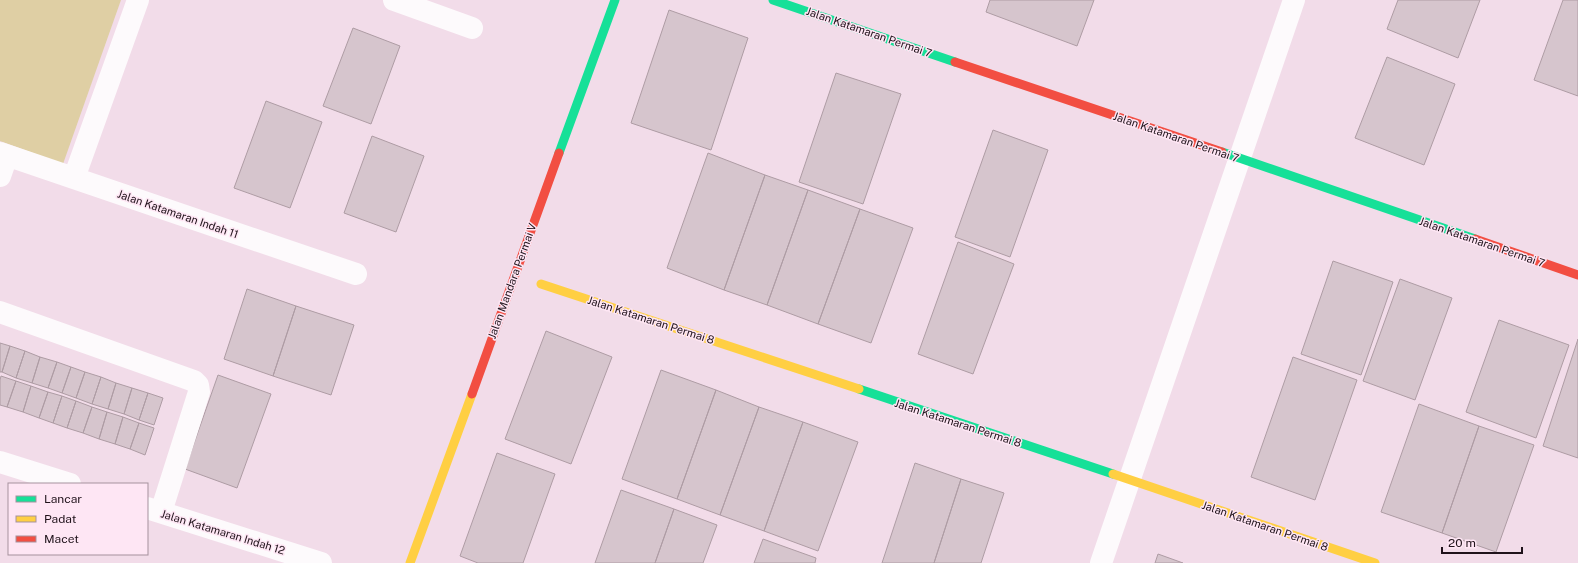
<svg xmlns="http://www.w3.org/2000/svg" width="1578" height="563" font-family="'Public Sans',sans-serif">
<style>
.green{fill:#dfcfa4}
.building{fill:#d6c5cd;stroke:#ae9ca4}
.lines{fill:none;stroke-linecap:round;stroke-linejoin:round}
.street{stroke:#fdfafc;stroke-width:22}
.fast{stroke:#16e098;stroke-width:9}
.slow{stroke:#ffcf43;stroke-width:9}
.jam{stroke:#f24e42;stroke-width:9}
.labels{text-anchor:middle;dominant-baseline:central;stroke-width:3;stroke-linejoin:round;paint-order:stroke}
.street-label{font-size:11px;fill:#1f121a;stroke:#fee6f4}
</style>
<rect width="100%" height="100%" fill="#f2dce9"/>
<path class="green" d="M0,0H121L63,164L0,141Z"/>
<path class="building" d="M990,0H1094L1077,46L986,12Z
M1398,0H1480L1458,58L1387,29Z
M1563,0H1578V96L1534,80Z
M669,10L748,38L711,150L631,123Z
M353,28L400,46L371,124L323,106Z
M1387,57L1455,84L1424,165L1355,138Z
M836,73L901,94L863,204L799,182Z
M266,101L322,122L290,208L234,188Z
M993,130L1048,150L1010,257L955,237Z
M372,136L424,156L396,232L344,213Z
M708,153L765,175L724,290L667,268Z
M765,175L808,190L767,305L724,290Z
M808,190L860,209L818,324L767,305Z
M860,209L913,228L871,343L818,324Z
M958,242L1014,264L973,374L918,354Z
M1333,261L1393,282L1361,375L1301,354Z
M1400,279L1452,298L1415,400L1363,381Z
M247,289L296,306L273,376L224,359Z
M296,306L354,325L331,395L273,376Z
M1499,320L1569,345L1536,438L1466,412Z
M546,331L612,357L571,464L505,439Z
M1578,339V458L1543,446Z
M0,343L10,346L2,372H0Z
M10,346L25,351L16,378L2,372Z
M25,351L40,357L32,383L16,378Z
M40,357L57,362L48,388L32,383Z
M1293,357L1357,380L1315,500L1251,477Z
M57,362L71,367L62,393L48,388Z
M71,367L85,372L76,398L62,393Z
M661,370L716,390L677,499L622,479Z
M85,372L101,377L92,404L76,398Z
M218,375L271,394L237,488L185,469Z
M1,376L16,381L7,407L0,405V380Z
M101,377L116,383L108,409L92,404Z
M16,381L31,386L23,412L7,407Z
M116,383L132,388L124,414L108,409Z
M31,386L48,392L39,418L23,412Z
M132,388L148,393L139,420L124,414Z
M716,390L759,407L720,515L677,499Z
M48,392L62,396L53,423L39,418Z
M148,393L163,398L154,425L139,420Z
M62,396L76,401L67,428L53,423Z
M76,401L92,407L83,433L67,428Z
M1419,404L1479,426L1442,533L1381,512Z
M92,407L107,412L99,439L83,433Z
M759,407L803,422L764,531L720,515Z
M107,412L123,417L115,444L99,439Z
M123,417L139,423L130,449L115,444Z
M803,422L858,442L818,551L764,531Z
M139,423L154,428L145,455L130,449Z
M1479,426L1534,445L1496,552L1442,533Z
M497,453L555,474L523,563H478L460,556Z
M915,463L961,479L934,563H882Z
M961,479L1004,493L981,563H934Z
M621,490L674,509L655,563H595Z
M674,509L717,525L703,563H655Z
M763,539L816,558L815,563H754Z
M1158,554L1183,563H1155Z"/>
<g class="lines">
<path class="street" d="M394,0L472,28
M0,153L356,274
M0,176L7,156
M74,178L138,0
M0,312L194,381L198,385L199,392L161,512
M0,462L70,484
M147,508L321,563
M1101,563L1294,0"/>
<path class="fast" d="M773,0L955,62
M1222,152L1475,239
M559,153L615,0
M859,389L1113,474"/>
<path class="slow" d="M541,284L859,389
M1113,474L1375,563
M410,563L472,394"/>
<path class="jam" d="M955,62L1222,152
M1475,239L1578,275
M472,394L559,153"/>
</g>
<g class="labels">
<g class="street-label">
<text transform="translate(869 32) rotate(19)">Jalan Katamaran Permai 7</text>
<text transform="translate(1176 137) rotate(19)">Jalan Katamaran Permai 7</text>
<text transform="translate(178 214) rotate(19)">Jalan Katamaran Indah 11</text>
<text transform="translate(1482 242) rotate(19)">Jalan Katamaran Permai 7</text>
<text transform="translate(512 281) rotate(-70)">Jalan Mandara Permai V</text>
<text transform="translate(651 320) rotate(18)">Jalan Katamaran Permai 8</text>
<text transform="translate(958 423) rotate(18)">Jalan Katamaran Permai 8</text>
<text transform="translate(1265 526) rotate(19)">Jalan Katamaran Permai 8</text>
<text transform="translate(223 532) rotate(17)">Jalan Katamaran Indah 12</text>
</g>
</g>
<rect x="8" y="483" width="140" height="72" fill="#fee6f4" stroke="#a5919d"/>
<rect x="16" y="496" width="20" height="6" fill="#16e098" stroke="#a5919d"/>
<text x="44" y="503" font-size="12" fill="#1f121a">Lancar</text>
<rect x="16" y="516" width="20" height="6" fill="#ffcf43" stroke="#a5919d"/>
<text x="44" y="523" font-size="12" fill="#1f121a">Padat</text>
<rect x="16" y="536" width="20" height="6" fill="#f24e42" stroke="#a5919d"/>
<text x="44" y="543" font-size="12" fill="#1f121a">Macet</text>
<path d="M1442 547v6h80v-6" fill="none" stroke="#1f121a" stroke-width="2"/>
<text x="1448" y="547" font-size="12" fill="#1f121a" stroke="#fee6f4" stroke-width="3" paint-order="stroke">20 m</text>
</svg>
